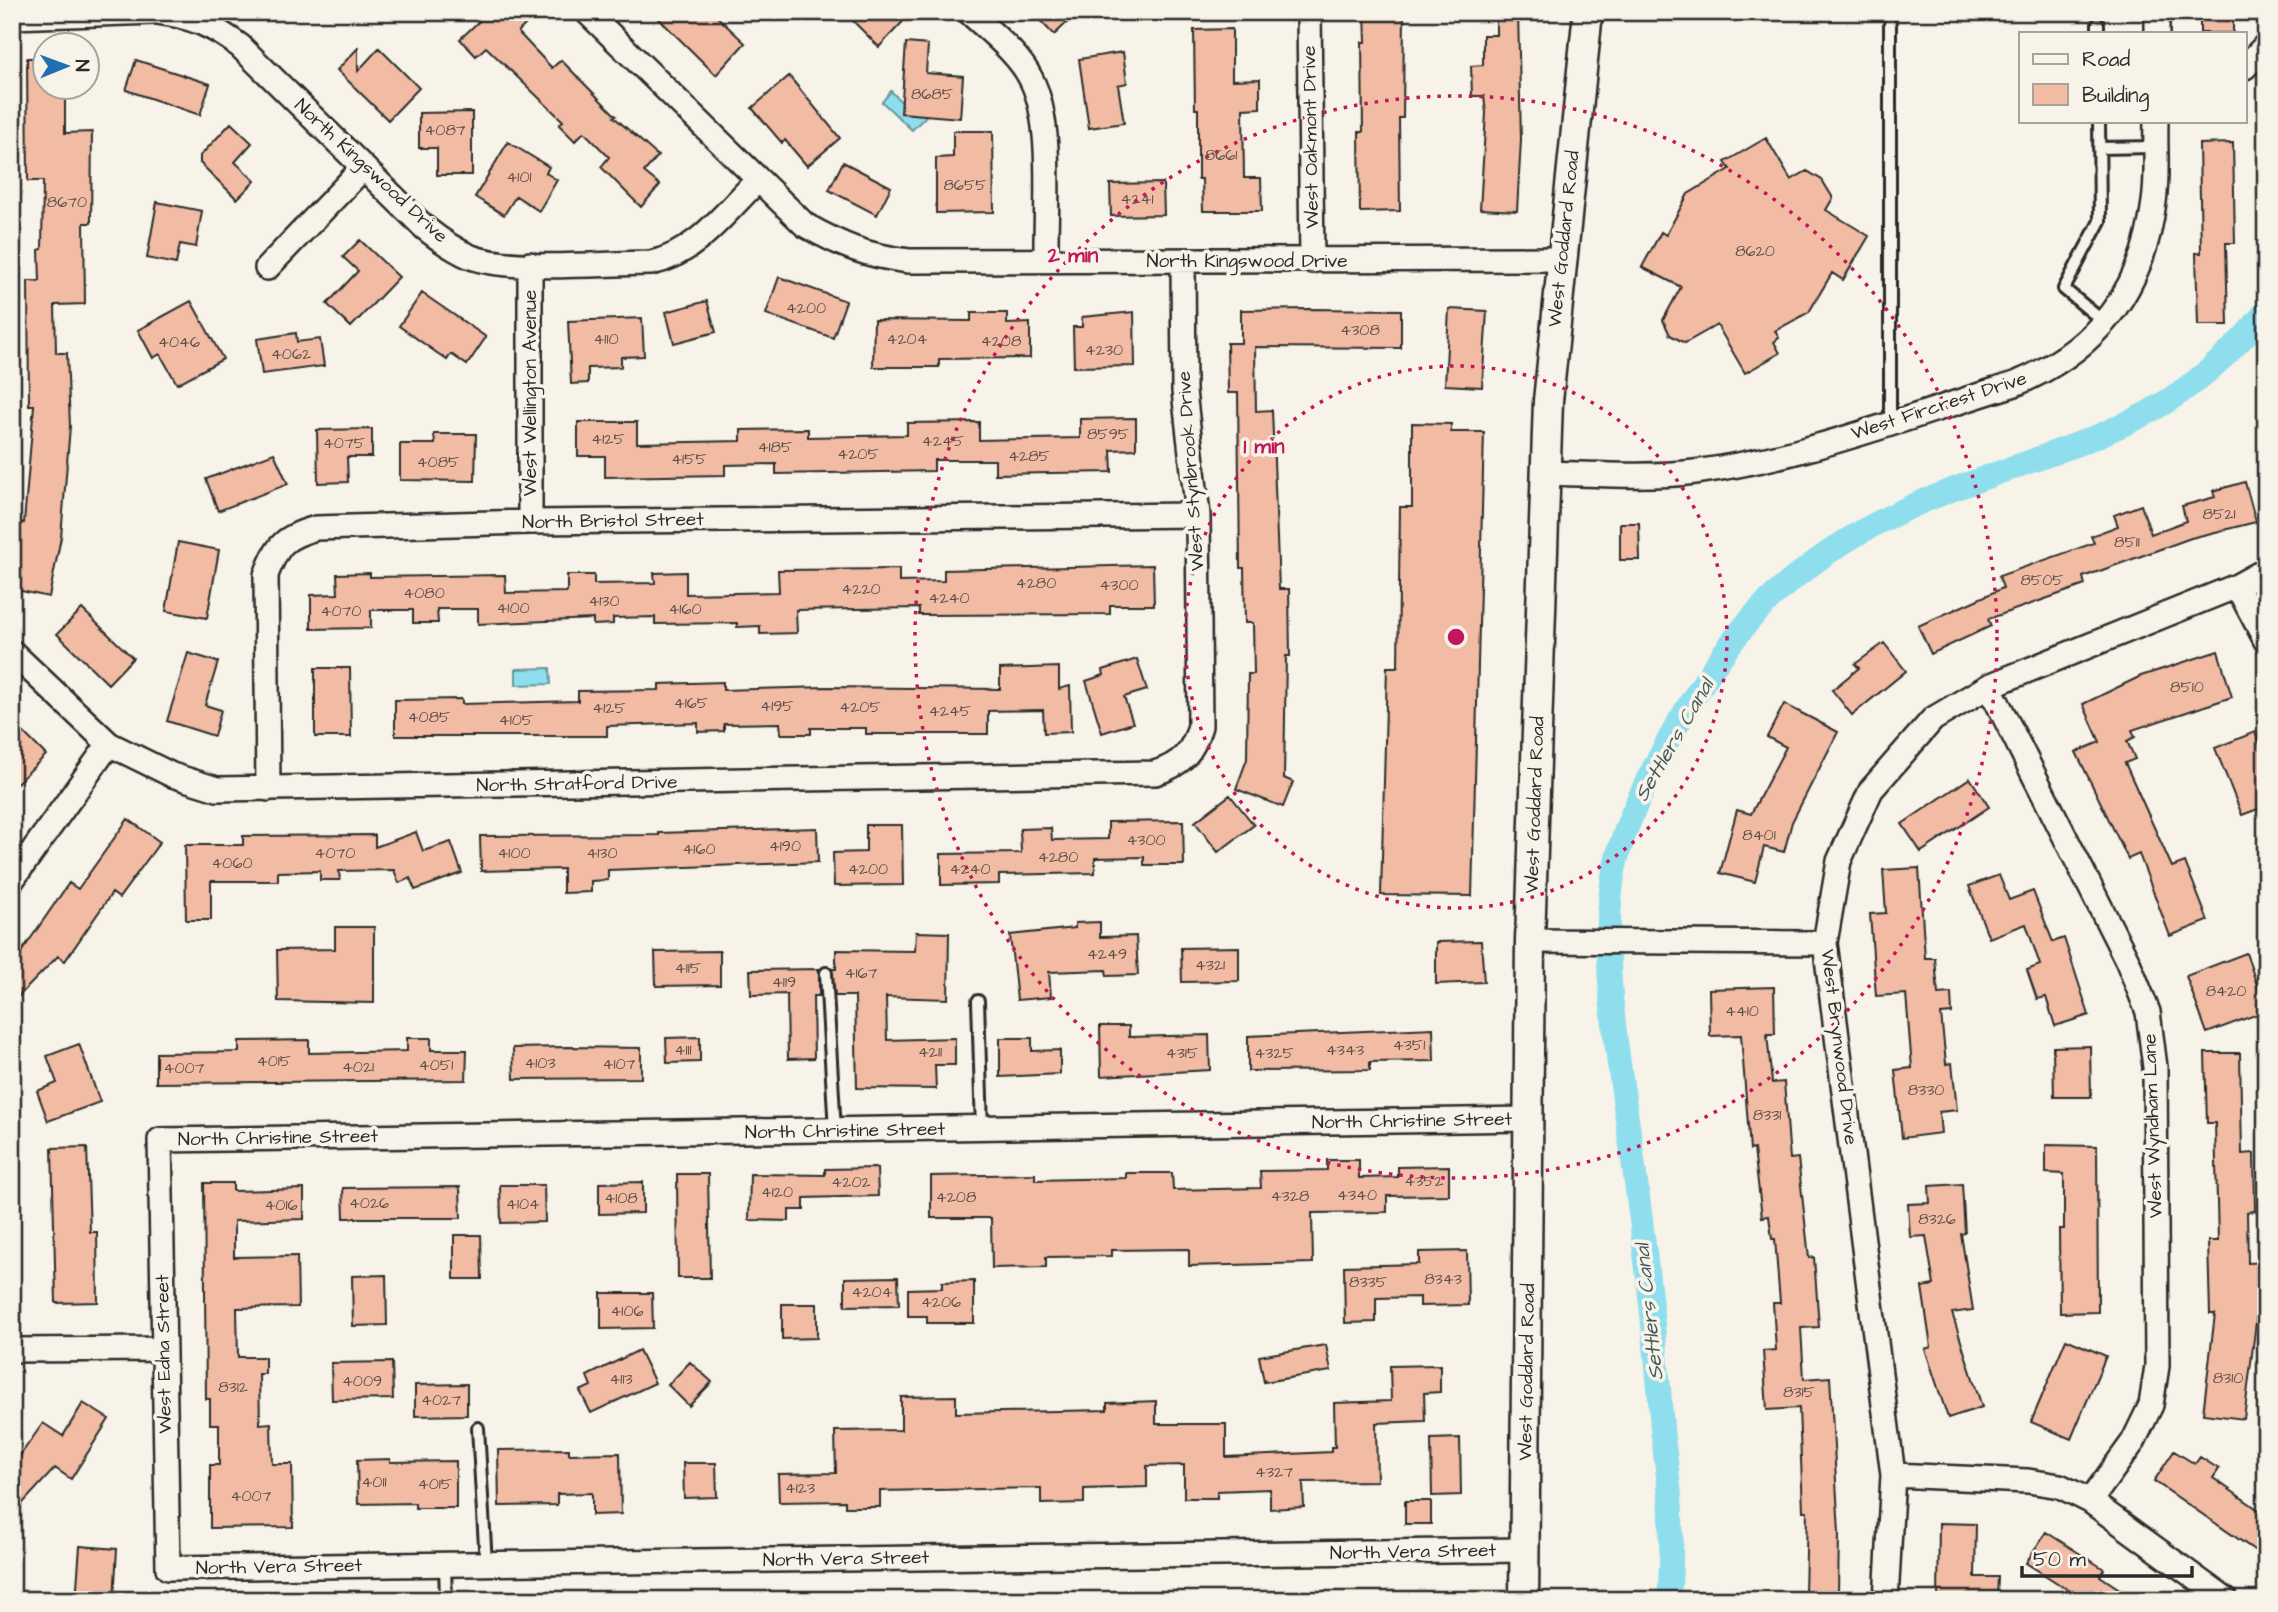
<svg xmlns="http://www.w3.org/2000/svg" width="2278" height="1612" font-family="'Architects Daughter',sans-serif">
<style>
.water{fill:#8fdeed;stroke:#67969f;stroke-width:2}
.lines{fill:none;stroke-linecap:round;stroke-linejoin:round}
.canal{stroke:#8fdeed;stroke-width:24}
.building{fill:#f1bca3;stroke:#2b2b2b;stroke-width:2}
.service-casing{stroke:#2b2b2b;stroke-width:16}
.minor-casing{stroke:#2b2b2b;stroke-width:28}
.tertiary-casing{stroke:#2b2b2b;stroke-width:33}
.service{stroke:#f7f3e8;stroke-width:10}
.minor{stroke:#f7f3e8;stroke-width:23}
.tertiary{stroke:#f7f3e8;stroke-width:28}
.ring{fill:none;stroke:#c2185b;stroke-width:3.5;stroke-dasharray:3.5 7}
.labels{text-anchor:middle;dominant-baseline:central;stroke-width:7;stroke-linejoin:round;paint-order:stroke}
.number-label{font-size:16px;fill:#5c4f49}
.street-label{font-size:19px;fill:#2b2b2b;stroke:#f7f3e8}
.water-label{font-size:21px;font-style:italic;fill:#44585c;stroke:#f7f3e8}
.centre{fill:#c2185b;stroke:#f7f3e8;stroke-width:3.5}
.ring-label{font-size:21px;text-anchor:middle;font-weight:bold;fill:#c2185b;stroke:#f7f3e8;stroke-width:7;stroke-linejoin:round;paint-order:stroke}
</style>
<rect width="100%" height="100%" fill="#f7f3e8"/>
<filter id="ink" filterUnits="userSpaceOnUse"><feTurbulence type="fractalNoise" baseFrequency=".0143" numOctaves="2"/><feDisplacementMap in="SourceGraphic" scale="14" xChannelSelector="R" yChannelSelector="G"/><feConvolveMatrix kernelMatrix="1 2 1 2 8 2 1 2 1" color-interpolation-filters="sRGB"/></filter>
<g filter="url(#ink)">
<path class="water" d="M891,91L905,106L930,112L912,130L882,102Z
M550,668L551,684L516,685V669Z"/>
<g class="lines">
<path class="canal" d="M1669,1600C1671,1573 1672,1545 1671,1518C1671,1488 1665,1458 1662,1428C1656,1341 1646,1254 1634,1168C1622,1075 1600,976 1612,883C1621,808 1706,666 1758,611C1782,586 1812,563 1841,544C1935,483 2050,464 2149,412C2194,387 2234,351 2266,311"/>
</g>
<path class="building" d="M489,12H516L526,24L518,32L552,68L561,60L616,116L614,117L658,156L644,172L660,185L641,207L601,167L609,157L584,132L575,141L559,125L563,121L486,47L476,56L460,39Z
M652,12H712L745,43L716,75Z
M844,12H912L879,47Z
M1032,12H1078L1054,35Z
M1365,12H1404L1403,118H1399L1400,211L1360,212L1359,132H1363L1362,42H1366Z
M1496,12H1518L1521,140L1517,211L1480,209L1486,113L1484,96H1472L1471,66L1483,65V35H1496Z
M2200,12H2233V33H2200Z
M1232,29V80L1260,79V108L1243,109L1244,178H1261L1262,211H1203L1202,179H1198V109H1195L1194,30Z
M906,43L928,45L926,73L963,76L960,118L901,113Z
M358,48V71L379,48L419,88L388,120L337,70Z
M1123,52L1127,83L1118,85L1124,123L1089,128L1079,59Z
M27,58H46V88H65V133L92,132L91,223H84L85,304L55,305L56,353H67L70,426L61,537L49,597L12,589V558L19,522L24,523L34,405H29L28,281H40L39,250L42,249L43,181H28Z
M136,60L210,84L200,115L126,90Z
M789,76L840,138L807,166L785,140L782,143L752,108Z
M472,112V175H437V148H419V113Z
M231,123L252,143L235,162L255,181L237,199L200,163V156Z
M953,131H993L994,212L936,213V158L953,157Z
M1766,138L1791,180L1807,171L1822,180L1833,198L1826,210L1869,236L1843,280L1832,273L1809,312L1775,331L1779,338L1774,342L1780,353L1745,373L1717,325L1685,343L1670,335L1663,320L1681,287L1642,267L1661,232L1666,235L1688,194L1730,169L1725,162Z
M508,142L549,167L546,173L557,180L539,211L516,196L504,215L475,197Z
M2233,143L2235,243H2226L2228,325H2198L2196,253H2201L2199,144Z
M843,162L891,187L877,215L829,190Z
M1163,183L1164,215L1111,216L1110,184Z
M157,202L202,211L196,247L180,244L176,264L147,258Z
M360,240L399,277L351,327L327,304L358,271L343,257Z
M779,277L846,301L833,338L766,314Z
M422,293L486,337L467,365L451,354L447,360L399,326Z
M191,301L223,359L177,384L160,354L153,358L138,330Z
M707,301L716,332L674,343L666,312Z
M1308,309L1401,310V348L1255,347L1256,411L1272,410L1279,589H1289L1290,656H1286L1284,778L1293,782L1283,807L1236,789L1247,759L1248,674H1254L1253,623H1245L1244,568H1240L1238,393H1228L1227,343H1241V310Z
M1449,309L1487,311L1482,387L1445,385Z
M1134,312L1135,366L1074,367L1073,327H1082V317Z
M971,313H1007V324L1030,323V358L939,359V367H873L874,320L971,321Z
M642,318L644,356L621,357V367L588,368V383L571,384L568,321Z
M296,333L297,342L320,339L324,366L262,374L257,339Z
M1136,418V449L1111,450L1112,472L995,474V460H934V471L776,474V464L725,465V475L605,477V456H578V422H637V443L741,441V430L808,429V437L907,435V423L979,422V440L1080,438V419Z
M1412,423L1451,424V432H1484L1472,896L1381,895L1387,667H1398L1400,507H1412Z
M372,429V457H347L348,482L318,483L317,430Z
M434,434H476L475,481L400,480V444H435Z
M274,453L288,484L218,511L206,479Z
M2245,482L2256,522L2191,538L2083,577L2085,585L1988,619L1991,626L1931,654L1918,626L2003,588L1999,576L2094,543L2091,536L2118,526L2114,515L2141,505L2151,534L2186,521L2182,506L2215,497L2213,491Z
M1620,523H1639L1640,560H1620Z
M178,542L219,550L207,618L166,611Z
M1153,565L1154,605H1110V614L919,615V608L796,610L797,633L760,634V626L737,627V623L655,624V617L613,618V624L593,625V619L478,624V609H437L438,623H413V610H371V628L311,629V595L338,594L337,574L370,573V577L505,575L506,593L567,592V575H594V584L655,583L654,573L686,572V594L779,592L778,570L899,569V582L944,581V570Z
M82,609L133,658L108,684L57,634Z
M1884,643L1906,671L1852,715L1832,690L1859,668L1855,664Z
M2218,651L2232,697L2132,730L2135,737L2127,741L2135,759L2125,763L2172,867L2185,862L2208,921L2170,936L2139,854L2128,859L2076,752L2100,742L2083,704L2141,676Z
M188,653L218,662L205,705L221,710L214,736L167,721Z
M1137,659L1147,690L1124,697L1133,723L1102,733L1086,681L1104,675L1103,670Z
M1059,667V689L1070,686L1071,732L1044,733L1043,710L988,711V734H866V728H811V734H781L780,723L724,724V731L698,732V723L607,726V736H395V700L462,699V704L578,701V691L659,690V684L723,682V690L826,687L1000,689V669Z
M315,668H350L351,737H315Z
M1784,704L1838,732L1792,822L1784,852L1764,847L1755,882L1720,873L1737,810L1751,814L1786,747L1767,737Z
M12,721L46,755L12,788Z
M2255,732L2266,759V806L2242,815L2215,748Z
M1970,778L1989,807L1921,852L1902,824Z
M1230,795L1254,825L1218,852L1195,822Z
M128,819L160,842L119,898L112,893L65,961L58,956L12,1003V946L20,954L69,883L78,889Z
M1183,821L1184,865H1144V857L1095,858V873L999,875V884L941,885V854L1021,853L1020,829L1051,828L1052,840L1108,839V822Z
M866,825H902L903,885L834,886L833,853L866,852Z
M817,828L818,862L608,870V880L591,881V892L563,893V869L481,871L480,836L659,835V833Z
M416,832L423,851L451,842L462,873L415,890L410,878L399,883L394,870L339,871L340,880H320V871L278,872V881H211V920H186L185,845H243V836L375,835V847Z
M1919,868L1925,958H1935L1938,994L1951,993L1952,1013L1941,1014L1946,1064L1952,1063L1957,1110L1939,1112L1941,1133L1902,1138L1895,1070L1912,1068L1906,994L1876,996L1870,914L1886,913L1883,870Z
M1999,875L2009,900L2033,891L2053,942L2064,938L2089,1015L2055,1026L2046,997L2037,999L2027,970L2040,965L2026,924L1989,938L1969,886Z
M1100,922V937L1136,936L1138,975L1107,976L1106,970L1049,972L1051,997L1017,1000L1010,935L1075,928V923Z
M335,927H374V1003L278,1001L277,950L335,949Z
M916,932L949,933L948,999L886,997L887,1040L955,1038V1065H935L936,1089L857,1088L855,996H835L832,969H836V950L915,951Z
M1481,941L1484,982L1436,984V942Z
M1239,947V981L1182,982L1181,948Z
M720,951V985L656,986L655,952Z
M2246,953L2266,1011L2207,1033L2186,976Z
M819,969V996H813L814,1058L788,1059L787,994L751,995L750,970Z
M1774,987L1775,1034H1767L1772,1083L1784,1082L1790,1159L1798,1158L1809,1258L1814,1257L1819,1327L1801,1328L1804,1379L1830,1377L1839,1533L1838,1594L1805,1593L1807,1511H1803L1799,1408L1767,1410L1763,1351L1776,1350L1773,1303H1780L1775,1239H1772L1769,1216L1762,1217L1754,1149L1750,1150L1741,1035L1710,1036L1709,989Z
M1100,1026H1129V1037L1209,1035L1210,1070L1101,1076Z
M1433,1028L1434,1061L1370,1062V1070L1248,1071V1036Z
M700,1037V1062L667,1063L666,1038Z
M407,1038H431V1050H467L466,1080L156,1083V1053L239,1052V1041L309,1040V1053L407,1051Z
M1000,1038H1032V1051L1060,1050V1074L1000,1077Z
M79,1044L100,1102L48,1121L37,1091L57,1083L47,1056Z
M2090,1046L2091,1097H2054L2053,1047Z
M567,1047L641,1048V1078L514,1079L513,1048Z
M2205,1053H2240L2242,1154L2254,1153L2255,1211L2247,1212L2248,1263L2266,1262V1314H2257L2244,1419L2203,1414L2215,1314H2210L2208,1241H2218L2215,1123H2207Z
M2046,1145L2097,1146L2098,1312L2060,1313L2059,1229H2064V1174L2046,1173Z
M87,1147L90,1232H97L98,1302L56,1303L52,1148Z
M1327,1160H1359V1178L1398,1177V1167L1449,1166V1195L1387,1196V1212L1312,1213L1313,1263L1189,1266V1249L1112,1250V1256L1046,1257V1267L992,1268L991,1218H931V1176L1035,1174V1180L1126,1178V1173H1172L1173,1190L1261,1188L1260,1171L1327,1170Z
M877,1168L878,1196L804,1198V1210H789V1221L749,1220L750,1174L825,1175V1169Z
M677,1174H708L710,1278H678Z
M643,1182V1213L599,1214V1183Z
M204,1183H233V1191L304,1189V1219L234,1221V1257L297,1256L298,1307L237,1308L238,1357H265V1374H259L260,1424L271,1423L272,1464H292L293,1527L210,1528V1465H219V1424H210V1399H206Z
M1962,1184L1965,1233L1961,1234L1973,1310L1952,1313L1982,1407L1948,1418L1925,1349L1931,1347L1922,1287L1934,1285L1926,1236L1910,1237L1908,1204L1930,1203L1929,1186Z
M500,1185H544L545,1222L501,1223Z
M460,1187L461,1218H344L343,1188Z
M454,1235H481L482,1279H454Z
M1467,1251L1468,1305L1420,1306V1297L1376,1298V1322L1345,1323L1344,1266L1419,1264V1252Z
M386,1275L387,1325L353,1326L352,1276Z
M898,1277L899,1305L845,1306V1278Z
M974,1281V1323H927V1316H908V1289L942,1288V1282Z
M601,1293H652L653,1328L601,1329Z
M782,1304H817V1338L782,1339Z
M2066,1339L2106,1356L2071,1439L2031,1422Z
M1326,1345L1331,1371L1264,1382L1259,1356Z
M639,1350L655,1383L591,1413L580,1391L591,1386L587,1376Z
M392,1362L393,1399L332,1400L331,1363Z
M690,1362L712,1382L689,1406L668,1385Z
M1440,1365V1392L1424,1393L1425,1421L1376,1423L1377,1481L1303,1482L1304,1507L1270,1509V1489L1217,1491V1498H1184V1465L1147,1466V1487L1084,1489V1503L1041,1504V1488L880,1491V1507H845V1501L779,1502L778,1474L836,1473L835,1431L901,1430V1397L956,1396V1413L1107,1410V1403L1156,1401V1424H1226V1457L1331,1452V1447H1335L1334,1403L1391,1401L1390,1366Z
M467,1384V1415L415,1416V1385Z
M83,1403L109,1419L71,1479L55,1468L12,1515V1467L43,1423L63,1436Z
M1460,1438L1461,1495L1432,1496L1431,1439Z
M569,1449V1454L620,1453L621,1514L592,1515V1493L557,1494V1505L499,1506L498,1450Z
M2174,1451L2195,1464L2200,1457L2219,1469L2213,1478L2266,1515V1558L2154,1481Z
M390,1459V1462L456,1461V1508H415V1503L358,1504L357,1460Z
M683,1463H716L717,1497L684,1498Z
M1405,1501H1431V1524H1405Z
M1939,1523L1976,1524L1975,1577H1998L1997,1600H1938Z
M2046,1532L2104,1569L2100,1576L2136,1600H2084L2026,1563Z
M80,1546L117,1549L114,1600H76Z"/>
<g class="lines">
<defs>
<path id="service" d="M1890,24V423
M2098,24V33
M2099,121L2100,221L2064,289L2104,322
M2099,148L2155,147
M826,973L835,1131
M978,1001L982,1129
M478,1428L486,1564
M445,1565L446,1600"/>
<path id="minor" d="M158,12C191,16 213,26 240,46L425,228C440,240 454,250 471,257C513,272 604,263 651,263C696,254 726,211 758,180
M587,12L805,225C842,246 867,256 909,261L1561,259
M969,12C990,32 1018,53 1031,79C1054,123 1045,210 1046,260
M1309,12L1312,261
M2157,12V33
M12,17L155,12
M2245,67L2266,45
M267,268L363,168
M1545,473C1595,474 1646,478 1695,472C1804,458 1910,416 2015,384C2097,350 2143,291 2154,202C2158,175 2155,147 2156,121
M530,522V264
M2237,586L2266,641
M12,652L109,744L172,775L217,789L1155,773C1181,765 1193,752 1200,726L1198,515L1184,391L1183,262
M1989,686L2128,962L2148,1012L2155,1067L2157,1366L2151,1405L2133,1442L2090,1501
M268,789L266,575C278,544 284,537 316,528L530,522L1198,515
M12,880L109,744
M1530,941L1825,943
M12,1350L164,1349
M1893,1475L2028,1481L2060,1486L2090,1501L2226,1600
M1524,1550L168,1568L160,1140L1530,1119
M1886,1600L1893,1475L1825,943L1839,861L1871,790L1933,719L1989,686L2237,586L2266,570"/>
<path id="tertiary" d="M1524,1600L1530,941L1548,401L1588,12"/>
</defs>
<use href="#service" class="service-casing"/>
<use href="#minor" class="minor-casing"/>
<use href="#tertiary" class="tertiary-casing"/>
<use href="#service" class="service"/>
<use href="#minor" class="minor"/>
<use href="#tertiary" class="tertiary"/>
</g>
</g>
<g class="ring">
<circle cx="1456" cy="637" r="271"/>
<circle cx="1456" cy="637" r="541"/>
</g>
<g class="labels">
<g class="number-label">
<text x="932" y="94">8685</text>
<text x="445" y="130">4087</text>
<text x="1221" y="155">8661</text>
<text x="519" y="177">4101</text>
<text x="965" y="185">8655</text>
<text x="1137" y="199">4241</text>
<text x="67" y="202">8670</text>
<text x="1755" y="251">8620</text>
<text x="806" y="308">4200</text>
<text x="1360" y="330">4308</text>
<text x="606" y="339">4110</text>
<text x="907" y="339">4204</text>
<text x="1001" y="341">4208</text>
<text x="179" y="342">4046</text>
<text x="1104" y="350">4230</text>
<text x="291" y="354">4062</text>
<text x="1108" y="434">8595</text>
<text x="608" y="439">4125</text>
<text x="943" y="441">4245</text>
<text x="344" y="443">4075</text>
<text x="775" y="447">4185</text>
<text x="858" y="454">4205</text>
<text x="1029" y="456">4285</text>
<text x="689" y="459">4155</text>
<text x="438" y="462">4085</text>
<text x="2219" y="514">8521</text>
<text x="2127" y="542">8511</text>
<text x="2042" y="580">8505</text>
<text x="1036" y="583">4280</text>
<text x="1119" y="585">4300</text>
<text x="861" y="589">4220</text>
<text x="424" y="593">4080</text>
<text x="949" y="598">4240</text>
<text x="604" y="601">4130</text>
<text x="513" y="608">4100</text>
<text x="685" y="609">4160</text>
<text x="341" y="611">4070</text>
<text x="2187" y="687">8510</text>
<text x="691" y="703">4165</text>
<text x="777" y="706">4195</text>
<text x="860" y="707">4205</text>
<text x="609" y="708">4125</text>
<text x="950" y="711">4245</text>
<text x="429" y="717">4085</text>
<text x="516" y="720">4105</text>
<text x="1759" y="835">8401</text>
<text x="1146" y="840">4300</text>
<text x="785" y="846">4190</text>
<text x="699" y="849">4160</text>
<text x="335" y="853">4070</text>
<text x="514" y="853">4100</text>
<text x="602" y="853">4130</text>
<text x="1058" y="857">4280</text>
<text x="232" y="863">4060</text>
<text x="868" y="869">4200</text>
<text x="970" y="869">4240</text>
<text x="1107" y="954">4249</text>
<text x="1210" y="965">4321</text>
<text x="688" y="968">4115</text>
<text x="861" y="973">4167</text>
<text x="784" y="982">4119</text>
<text x="2226" y="991">8420</text>
<text x="1742" y="1011">4410</text>
<text x="1409" y="1045">4351</text>
<text x="683" y="1050">4111</text>
<text x="1345" y="1050">4343</text>
<text x="930" y="1052">4211</text>
<text x="1182" y="1053">4315</text>
<text x="1274" y="1053">4325</text>
<text x="274" y="1061">4015</text>
<text x="540" y="1063">4103</text>
<text x="619" y="1064">4107</text>
<text x="436" y="1065">4051</text>
<text x="358" y="1067">4021</text>
<text x="184" y="1068">4007</text>
<text x="1926" y="1090">8330</text>
<text x="1767" y="1115">8331</text>
<text x="1424" y="1181">4352</text>
<text x="851" y="1182">4202</text>
<text x="777" y="1192">4120</text>
<text x="1357" y="1195">4340</text>
<text x="1290" y="1196">4328</text>
<text x="956" y="1197">4208</text>
<text x="621" y="1198">4108</text>
<text x="369" y="1203">4026</text>
<text x="523" y="1204">4104</text>
<text x="281" y="1205">4016</text>
<text x="1937" y="1219">8326</text>
<text x="1443" y="1279">8343</text>
<text x="1368" y="1282">8335</text>
<text x="872" y="1292">4204</text>
<text x="941" y="1302">4206</text>
<text x="627" y="1311">4106</text>
<text x="2228" y="1378">8310</text>
<text x="621" y="1379">4113</text>
<text x="362" y="1381">4009</text>
<text x="233" y="1387">8312</text>
<text x="1799" y="1392">8315</text>
<text x="441" y="1400">4027</text>
<text x="1274" y="1472">4327</text>
<text x="374" y="1482">4011</text>
<text x="435" y="1484">4015</text>
<text x="800" y="1488">4123</text>
<text x="251" y="1496">4007</text>
</g>
<g class="street-label">
<text transform="translate(1311 137) rotate(-91)">West Oakmont Drive</text>
<text transform="translate(371 171) rotate(43)">North Kingswood Drive</text>
<text transform="translate(1564 239) rotate(-84)">West Goddard Road</text>
<text x="1247" y="261">North Kingswood Drive</text>
<text transform="translate(530 393) rotate(-90)">West Wellington Avenue</text>
<text transform="translate(1939 406) rotate(-18)">West Fircrest Drive</text>
<text transform="translate(1191 471) rotate(-94)">West Stynbrook Drive</text>
<text transform="translate(613 521) rotate(-1)">North Bristol Street</text>
<text transform="translate(577 784) rotate(-1)">North Stratford Drive</text>
<text transform="translate(1535 805) rotate(-88)">West Goddard Road</text>
<text transform="translate(1839 1047) rotate(83)">West Brynwood Drive</text>
<text transform="translate(1412 1121) rotate(-1)">North Christine Street</text>
<text transform="translate(2153 1126) rotate(-92)">West Wyndham Lane</text>
<text transform="translate(845 1131) rotate(-1)">North Christine Street</text>
<text transform="translate(278 1138) rotate(-1)">North Christine Street</text>
<text transform="translate(164 1354) rotate(-91)">West Edna Street</text>
<text transform="translate(1527 1372) rotate(-89)">West Goddard Road</text>
<text transform="translate(1413 1552) rotate(-1)">North Vera Street</text>
<text transform="translate(846 1559) rotate(-1)">North Vera Street</text>
<text transform="translate(279 1567) rotate(-1)">North Vera Street</text>
</g>
<g class="water-label">
<text transform="translate(1674 740) rotate(-60)">Settlers Canal</text>
<text transform="translate(1649 1312) rotate(-96)">Settlers Canal</text>
</g>
</g>
<circle cx="1456" cy="637" r="10" class="centre"/>
<g class="ring-label">
<text x="1073" y="262">2 min</text>
<text x="1264" y="453">1 min</text>
</g>
<rect width="2278" height="1612" fill="none" stroke="#f7f3e8" stroke-width="42"/>
<rect x="21" y="21" width="2236" height="1570" fill="none" stroke="#2b2b2b" stroke-width="2.5" filter="url(#ink)"/>
<rect x="2019" y="32" width="228" height="91" fill="#f7f3e8" stroke="#a5a39c" stroke-width="2"/>
<rect x="2033" y="54" width="35" height="10" fill="#f7f3e8" stroke="#a5a39c" stroke-width="2"/>
<text x="2082" y="66" font-size="21" fill="#2b2b2b">Road</text>
<rect x="2033" y="84" width="35" height="21" fill="#f1bca3" stroke="#a5a39c" stroke-width="2"/>
<text x="2082" y="102" font-size="21" fill="#2b2b2b">Building</text>
<g transform="translate(66 66) rotate(89)"><circle r="33" fill="#f7f3e8" stroke="#a5a39c" stroke-width="2"/>
<path d="M0-5L12 26L0 18L-12 26Z" fill="#1f6fb2"/>
<text y="-10" font-size="19" font-weight="bold" text-anchor="middle" fill="#2b2b2b">N</text>
</g>
<path d="M2022 1566v10h170v-10" fill="none" stroke="#2b2b2b" stroke-width="3.5"/>
<text x="2033" y="1566" font-size="21" fill="#2b2b2b" stroke="#f7f3e8" stroke-width="5" paint-order="stroke">50 m</text>
</svg>
